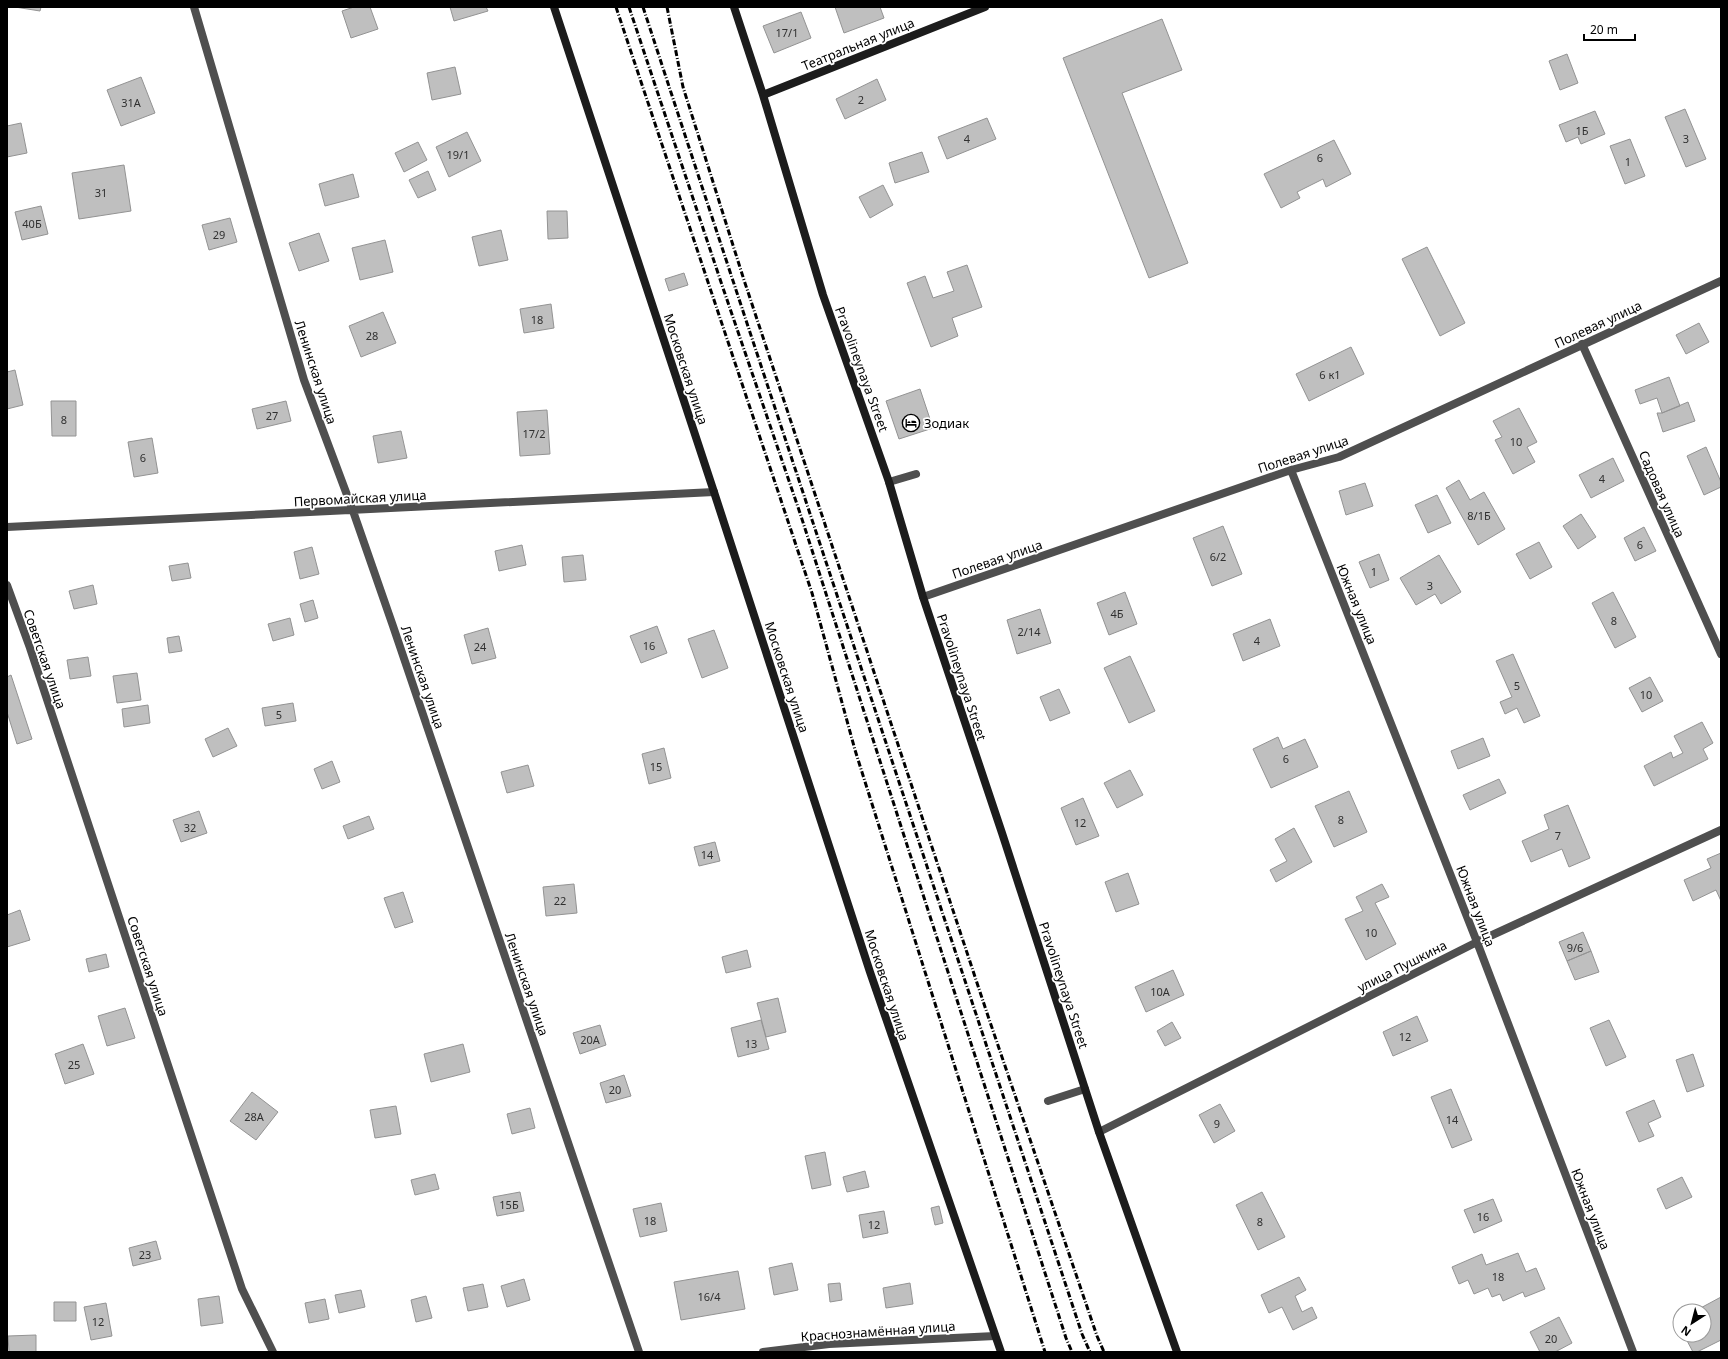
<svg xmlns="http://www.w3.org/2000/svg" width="1728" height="1359" font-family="'Noto Sans',sans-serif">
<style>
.building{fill:#bfbfbf;stroke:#939393}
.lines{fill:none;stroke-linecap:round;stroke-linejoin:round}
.lane{stroke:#4f4f4f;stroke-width:8}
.street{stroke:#4f4f4f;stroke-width:8}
.secondary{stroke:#1c1c1c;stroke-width:8}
.rail{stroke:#000;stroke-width:3;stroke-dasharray:6 2 1 2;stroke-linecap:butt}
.labels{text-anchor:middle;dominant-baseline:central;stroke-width:3.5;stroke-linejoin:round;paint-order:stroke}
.number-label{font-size:11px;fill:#303030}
.street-label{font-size:13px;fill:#000;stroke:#fff}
.poi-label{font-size:13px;fill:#000;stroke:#fff;text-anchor:start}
</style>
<rect width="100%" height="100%" fill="#fff"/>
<path class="building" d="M15,7H41L40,11Z
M354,7H370L378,29L351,38L342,11Z
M450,7H486L488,11L454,21Z
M835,7H880L884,18L844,33Z
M801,12L811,38L774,53L763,26Z
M1162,19L1182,70L1122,93L1188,263L1149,278L1063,58Z
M1567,54L1578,83L1560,90L1549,61Z
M455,67L461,94L432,100L427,73Z
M141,77L155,113L121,126L107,90Z
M877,79L886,100L845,119L836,99Z
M1685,109L1706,159L1686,167L1665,117Z
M1595,111L1605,134L1581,144L1578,137L1566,142L1559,125Z
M987,118L996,139L947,159L938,137Z
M21,123L27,153L7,157V126Z
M467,132L481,161L449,177L436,147Z
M1630,139L1645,176L1625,184L1610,146Z
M1334,140L1351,174L1326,187L1323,179L1297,192L1300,198L1281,208L1264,174Z
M418,142L427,160L404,172L395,153Z
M922,152L929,172L895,183L889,163Z
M124,165L131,211L79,219L72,173Z
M428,171L436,190L418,198L409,180Z
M353,174L359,197L325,206L319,184Z
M883,185L893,205L870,218L859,197Z
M41,206L48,234L22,240L15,212Z
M547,211H567L568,238L548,239Z
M230,218L237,242L209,250L202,225Z
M501,230L508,260L479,266L472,237Z
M319,233L329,261L299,271L289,243Z
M385,240L393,272L360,280L352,248Z
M1427,247L1465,323L1440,336L1402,259Z
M967,265L982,307L952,318L958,336L931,347L907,283L925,276L933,298L954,291L947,272Z
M684,273L688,285L669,291L665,279Z
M551,304L554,328L524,333L520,309Z
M383,312L396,343L361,357L349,326Z
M1699,323L1709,342L1686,354L1676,335Z
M1351,347L1364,374L1309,401L1296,374Z
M15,370L23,405L7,409V372Z
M1669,377L1680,406L1662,413L1657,398L1640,404L1635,390Z
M920,389L933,428L899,439L886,401Z
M51,401H76V436H52Z
M286,401L291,421L257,429L252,409Z
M1688,402L1695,421L1663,432L1657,413H1662Z
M1519,408L1537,442L1527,447L1535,462L1513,474L1495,440L1502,437L1493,421Z
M547,410L550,454L520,456L517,412Z
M401,431L407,458L378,463L373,436Z
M152,438L158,473L134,477L128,442Z
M1706,447L1721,482V487L1704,495L1687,456Z
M1613,458L1624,481L1591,498L1579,475Z
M1459,480L1470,500L1484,492L1505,529L1478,545L1446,488Z
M1365,483L1373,506L1346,515L1339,491Z
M1437,495L1451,523L1428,533L1415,505Z
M1581,514L1596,537L1578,549L1563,526Z
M1223,526L1242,574L1212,586L1193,538Z
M1644,527L1656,551L1635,561L1624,538Z
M1539,542L1552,567L1530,579L1516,554Z
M522,545L526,565L499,571L495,551Z
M312,547L319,574L300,579L294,552Z
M1379,554L1389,580L1370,588L1359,562Z
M583,555L586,580L564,582L562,557Z
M1439,555L1461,592L1441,604L1435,594L1416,605L1400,578Z
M188,563L191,578L172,581L169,566Z
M93,585L97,604L74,609L69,591Z
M1125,592L1137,624L1109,635L1097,603Z
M1613,592L1636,637L1615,648L1592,603Z
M313,600L318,618L305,622L300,604Z
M1040,609L1051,643L1017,654L1007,620Z
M290,618L294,635L273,641L268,624Z
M1270,619L1280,646L1243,661L1233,634Z
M657,626L667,653L641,663L630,636Z
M488,628L496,658L472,664L464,635Z
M714,630L728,668L702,678L688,639Z
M179,636L182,651L169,653L167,638Z
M1513,654L1540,716L1524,723L1517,708L1505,714L1500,702L1512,697L1496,661Z
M1130,656L1155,711L1129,723L1104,668Z
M88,657L91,676L70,679L67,660Z
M137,673L141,700L117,703L113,676Z
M11,675L32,739L17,744L7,712V677Z
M1650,677L1663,701L1642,712L1629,688Z
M1059,689L1070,713L1050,721L1040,697Z
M293,703L296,721L265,726L262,708Z
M148,705L150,723L124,727L122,709Z
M1702,722L1713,743L1703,749L1708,759L1654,786L1644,766L1671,752L1673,758L1683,753L1674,736Z
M228,728L237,746L213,757L205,739Z
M1278,737L1283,749L1305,739L1318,767L1271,788L1253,749Z
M1483,738L1490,756L1458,769L1451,751Z
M664,748L671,778L649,784L642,754Z
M332,761L340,782L322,789L314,769Z
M528,765L534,786L507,793L501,772Z
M1130,770L1143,795L1117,808L1104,783Z
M1499,779L1506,793L1470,810L1463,795Z
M1349,791L1367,832L1334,847L1315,806Z
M1083,798L1099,836L1076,845L1061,808Z
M1568,805L1590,858L1569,867L1562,849L1531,862L1522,841L1549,829L1544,815Z
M199,811L207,833L181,842L173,820Z
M369,816L374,829L348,839L343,826Z
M1294,828L1312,862L1276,882L1270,870L1287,861L1275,839Z
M715,842L720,861L699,866L694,847Z
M1721,853V901L1716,890L1693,901L1684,880L1711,868L1707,859Z
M1128,873L1139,904L1116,912L1105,882Z
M574,884L577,913L546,916L543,887Z
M1382,884L1389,897L1375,903L1396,944L1366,960L1345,919L1363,911L1356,897Z
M403,892L413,922L395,928L384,898Z
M20,910L30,940L7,947V915Z
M1583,932L1591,951L1567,961L1559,942Z
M747,950L751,967L726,973L722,957Z
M1591,951L1599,972L1575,980L1567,961Z
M106,954L109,967L89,972L86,959Z
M1173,970L1184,995L1146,1012L1135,987Z
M778,998L786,1032L766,1037L757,1003Z
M125,1008L135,1038L107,1046L98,1016Z
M1417,1016L1428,1041L1393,1056L1383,1032Z
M761,1020L769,1049L738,1057L731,1028Z
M1609,1020L1626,1057L1606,1066L1590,1028Z
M1172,1022L1181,1038L1165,1046L1157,1031Z
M600,1025L606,1045L580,1054L573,1033Z
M83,1044L94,1074L65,1084L55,1054Z
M463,1044L470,1072L431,1082L424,1054Z
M1693,1054L1704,1086L1687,1092L1676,1060Z
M624,1075L631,1096L606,1103L600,1083Z
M1451,1089L1472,1140L1452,1148L1431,1097Z
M252,1092L278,1112L256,1140L230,1121Z
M1654,1100L1661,1117L1648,1123L1654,1136L1639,1142L1626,1112Z
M1220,1104L1235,1131L1214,1143L1199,1115Z
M396,1106L401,1134L375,1138L370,1110Z
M530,1108L535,1128L512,1134L507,1114Z
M825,1152L831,1185L812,1189L805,1156Z
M865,1171L869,1187L847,1192L843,1177Z
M435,1174L439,1189L415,1195L411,1180Z
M1682,1177L1692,1197L1666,1209L1657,1189Z
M520,1192L524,1211L497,1216L493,1197Z
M1262,1192L1285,1237L1258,1250L1236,1205Z
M1493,1199L1502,1221L1474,1233L1464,1210Z
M661,1203L667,1231L640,1237L633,1209Z
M939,1206L943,1223L935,1225L931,1208Z
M884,1211L888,1233L863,1238L859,1215Z
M156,1241L161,1259L133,1266L129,1248Z
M1518,1253L1526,1272L1536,1268L1545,1289L1525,1297L1523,1292L1503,1301L1500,1294L1492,1297L1488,1288L1474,1294L1468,1280L1459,1284L1452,1267L1482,1254L1486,1265Z
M792,1263L798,1290L774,1295L769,1268Z
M738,1271L745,1309L681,1320L674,1282Z
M1299,1277L1306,1290L1295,1296L1302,1312L1312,1307L1317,1318L1293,1330L1282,1307L1269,1313L1261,1295Z
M524,1279L530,1300L507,1307L501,1286Z
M840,1283L842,1300L830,1302L828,1284Z
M910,1283L913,1304L886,1308L883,1288Z
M483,1284L488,1307L468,1311L463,1288Z
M361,1290L365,1307L339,1313L335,1295Z
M219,1296L223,1323L201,1326L198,1299Z
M426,1296L432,1318L416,1322L411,1300Z
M1721,1297V1340L1697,1352H1693L1684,1335H1704V1311H1695Z
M325,1299L329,1319L309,1323L305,1303Z
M54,1302H76V1321H54Z
M106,1303L112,1336L91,1340L84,1307Z
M1559,1317L1572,1343L1555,1352H1540L1530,1332Z
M36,1335V1352H9L8,1336Z"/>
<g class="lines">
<path class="lane" d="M889,482L916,474
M1048,1101L1085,1089"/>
<path class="street" d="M194,7L304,380L353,511L393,626L639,1352
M1582,344L1721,654
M1291,470L1477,942L1633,1352
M7,527L714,492
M7,585L30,648L242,1289L273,1352
M923,597L1291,470L1339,457L1721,281
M1099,1132L1477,942L1721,830
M763,1352L829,1344L995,1336"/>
<path class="secondary" d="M554,7L714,492L870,972L1001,1352
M734,7L763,95L823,295L889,482L923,597L1002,833L1099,1132L1177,1352
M763,95L985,7"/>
<path class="rail" d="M616,7L812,593L855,750L1045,1352
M629,7L723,288L800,513L1066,1338L1072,1352
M643,7C788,450 936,892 1082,1334L1090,1352
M667,7L683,87L744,280L988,1016L1097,1336L1104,1352"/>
</g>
<defs>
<symbol id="hotel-ring" viewBox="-11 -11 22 22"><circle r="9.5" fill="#fff" stroke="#000" stroke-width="1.5"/><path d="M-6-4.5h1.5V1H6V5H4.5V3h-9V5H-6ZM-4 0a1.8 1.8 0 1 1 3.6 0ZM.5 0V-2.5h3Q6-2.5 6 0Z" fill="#000"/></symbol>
</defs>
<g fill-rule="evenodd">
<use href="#hotel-ring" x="901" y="413" width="20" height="20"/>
</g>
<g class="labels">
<g class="number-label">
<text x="787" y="32">17/1</text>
<text x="861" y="99">2</text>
<text x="131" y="102">31А</text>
<text x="1582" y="130">1Б</text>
<text x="967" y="138">4</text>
<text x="1686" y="138">3</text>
<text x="458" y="154">19/1</text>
<text x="1320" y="157">6</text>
<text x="1628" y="161">1</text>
<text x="101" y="192">31</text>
<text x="32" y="223">40Б</text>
<text x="219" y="234">29</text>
<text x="537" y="319">18</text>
<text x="372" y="335">28</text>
<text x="1330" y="374">6 к1</text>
<text x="272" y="415">27</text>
<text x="64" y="419">8</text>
<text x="534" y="433">17/2</text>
<text x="1516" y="441">10</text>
<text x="143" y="457">6</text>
<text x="1602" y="478">4</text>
<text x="1479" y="515">8/1Б</text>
<text x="1640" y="544">6</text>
<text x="1218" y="556">6/2</text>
<text x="1374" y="571">1</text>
<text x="1430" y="585">3</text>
<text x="1117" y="613">4Б</text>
<text x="1614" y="620">8</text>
<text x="1029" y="631">2/14</text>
<text x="1257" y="640">4</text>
<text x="649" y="645">16</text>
<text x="480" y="646">24</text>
<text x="1517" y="685">5</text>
<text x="1646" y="694">10</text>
<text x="279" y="714">5</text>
<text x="1286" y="758">6</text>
<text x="656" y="766">15</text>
<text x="1341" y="819">8</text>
<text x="1080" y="822">12</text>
<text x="190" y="827">32</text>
<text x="1558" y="835">7</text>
<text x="707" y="854">14</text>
<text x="560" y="900">22</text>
<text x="1371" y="932">10</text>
<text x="1575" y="947">9/6</text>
<text x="1160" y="991">10А</text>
<text x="1405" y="1036">12</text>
<text x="590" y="1039">20А</text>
<text x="751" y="1043">13</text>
<text x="74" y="1064">25</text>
<text x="615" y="1089">20</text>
<text x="254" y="1116">28А</text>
<text x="1452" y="1119">14</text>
<text x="1217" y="1123">9</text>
<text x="509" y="1204">15Б</text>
<text x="1483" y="1216">16</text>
<text x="650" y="1220">18</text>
<text x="1260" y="1221">8</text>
<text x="874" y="1224">12</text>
<text x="145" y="1254">23</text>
<text x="1498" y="1276">18</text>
<text x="709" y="1296">16/4</text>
<text x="98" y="1321">12</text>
<text x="1551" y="1338">20</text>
</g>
<g class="street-label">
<text transform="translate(858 44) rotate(-22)">Театральная улица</text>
<text transform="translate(1598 324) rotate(-25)">Полевая улица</text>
<text transform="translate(686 369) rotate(72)">Московская улица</text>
<text transform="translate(862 369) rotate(70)">Pravolineynaya Street</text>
<text transform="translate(316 372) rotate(72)">Ленинская улица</text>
<text transform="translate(1303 454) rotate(-18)">Полевая улица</text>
<text transform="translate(1662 494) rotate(66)">Садовая улица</text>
<text transform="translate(360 498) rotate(-3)">Первомайская улица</text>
<text transform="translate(997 559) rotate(-19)">Полевая улица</text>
<text transform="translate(1357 604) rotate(68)">Южная улица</text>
<text transform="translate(45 659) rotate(71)">Советская улица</text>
<text transform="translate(423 677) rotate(71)">Ленинская улица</text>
<text transform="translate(787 677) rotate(72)">Московская улица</text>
<text transform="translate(962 677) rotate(72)">Pravolineynaya Street</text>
<text transform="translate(1476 906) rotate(69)">Южная улица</text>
<text transform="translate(148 966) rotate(72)">Советская улица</text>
<text transform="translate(1402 966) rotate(-27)">улица Пушкина</text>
<text transform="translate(527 984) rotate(71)">Ленинская улица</text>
<text transform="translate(887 985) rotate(72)">Московская улица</text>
<text transform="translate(1064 985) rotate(72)">Pravolineynaya Street</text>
<text transform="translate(1591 1209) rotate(69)">Южная улица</text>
<text transform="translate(878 1331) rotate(-4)">Краснознамённая улица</text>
</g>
<g class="poi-label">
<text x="924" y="423">Зодиак</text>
</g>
</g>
<rect width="1728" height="1359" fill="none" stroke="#000000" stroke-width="16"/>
<g transform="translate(1692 1323) rotate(216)"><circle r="19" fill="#ffffff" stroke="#999999"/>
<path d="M0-3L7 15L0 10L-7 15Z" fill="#000000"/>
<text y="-6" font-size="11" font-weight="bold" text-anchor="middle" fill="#000000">N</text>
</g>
<path d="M1584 34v6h51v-6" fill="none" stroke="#000000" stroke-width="2"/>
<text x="1590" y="34" font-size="12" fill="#000000" stroke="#ffffff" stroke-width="3" paint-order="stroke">20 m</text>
</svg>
